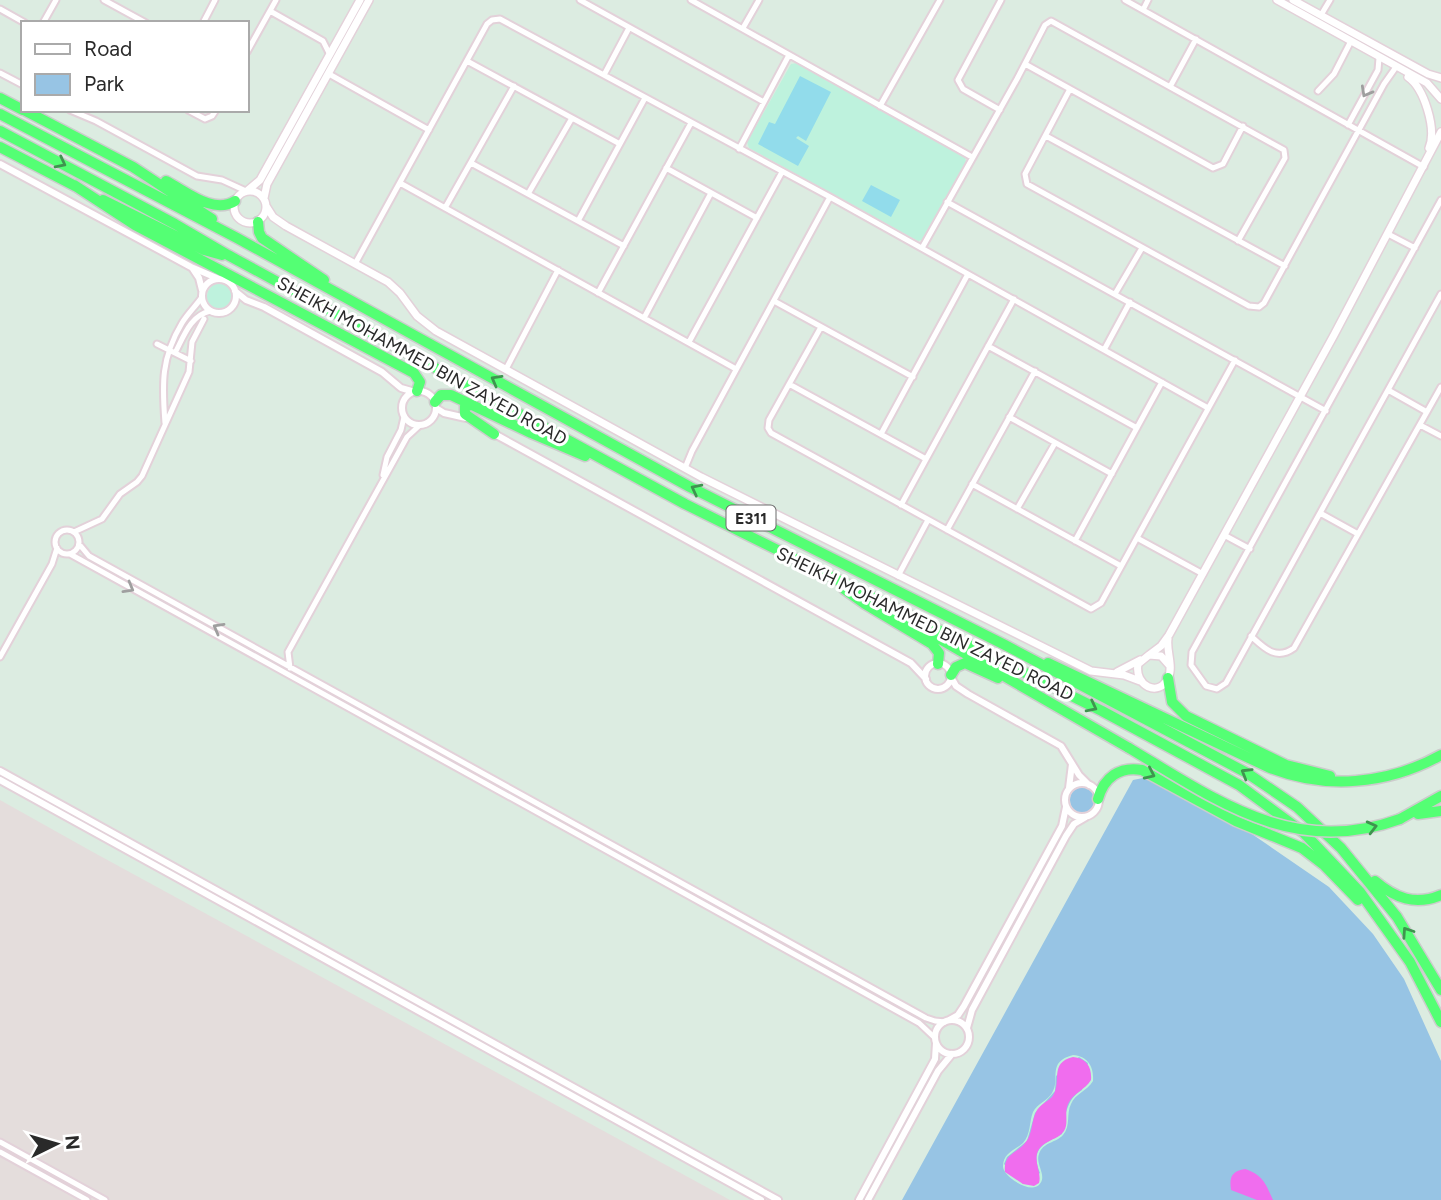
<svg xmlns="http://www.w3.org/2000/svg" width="1441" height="1200" font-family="Figtree,sans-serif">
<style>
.industrial{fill:#e4dddc}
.green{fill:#97c4e4}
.sand{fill:#bef2dd;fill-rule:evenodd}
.pitch{fill:#92dceb}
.water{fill:#f06dee}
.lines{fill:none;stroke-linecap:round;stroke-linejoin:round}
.minor-casing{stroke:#e3d1d9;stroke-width:9}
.tertiary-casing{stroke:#e3d1d9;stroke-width:10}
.secondary-casing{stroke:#e3d1d9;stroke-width:10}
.motorway-casing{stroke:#ccc;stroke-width:13}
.minor{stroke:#fff;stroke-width:5}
.tertiary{stroke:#fff;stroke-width:6}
.secondary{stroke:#fff;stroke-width:7}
.motorway{stroke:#54ff74;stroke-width:10}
.motorway-bridge-casing{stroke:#ccc;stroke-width:13;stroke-linecap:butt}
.motorway-bridge{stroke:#54ff74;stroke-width:10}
.oneway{stroke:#9f9f9f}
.oneway2{stroke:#3f944f}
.labels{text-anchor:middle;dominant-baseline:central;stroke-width:6;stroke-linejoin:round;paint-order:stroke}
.shield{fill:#fff;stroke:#6a6a6a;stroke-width:2}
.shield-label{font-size:16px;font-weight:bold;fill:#2a2a2a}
.street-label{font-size:18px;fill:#2a2a2a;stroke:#fff}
</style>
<rect width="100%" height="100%" fill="#dcece1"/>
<path class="industrial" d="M0,800L91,851L730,1200H0Z"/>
<path class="green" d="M1148,777L1246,830L1329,887L1373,934L1404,979L1441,1061V1200H902L1133,780Z
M1070 800a14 14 0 1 1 28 0a14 14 0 1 1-28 0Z"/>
<path class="sand" d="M797,63L965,156L966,163L925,239L918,241L749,148L747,142L791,64Z
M207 297a14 14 0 1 1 28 0a14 14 0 1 1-28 0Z
M1073,1055C1088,1056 1094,1067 1093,1081C1087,1091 1075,1094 1071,1104C1066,1114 1071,1126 1063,1135C1056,1143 1043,1142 1039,1154C1035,1165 1048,1176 1039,1185C1030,1194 1002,1176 1003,1166C1003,1153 1015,1150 1023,1143C1031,1134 1029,1122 1033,1112C1037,1104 1047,1101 1052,1093C1061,1079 1046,1062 1073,1055ZM1079,1057L1088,1063L1082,1090C1066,1099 1065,1117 1062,1134C1043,1144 1030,1149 1040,1173L1023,1184L1004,1164L1007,1157L1027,1141L1035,1113L1055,1091L1056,1076Z"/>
<path class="pitch" d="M800,76L831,92L806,141L798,136L796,138L809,146L798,166L758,144L769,122L775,124Z
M871,185L900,200L891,217L862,201Z"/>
<path class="water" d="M1073,1057C1087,1058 1092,1068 1091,1080C1085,1090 1073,1093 1068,1104C1064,1113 1069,1123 1064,1131C1058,1140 1044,1140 1038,1151C1033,1162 1042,1172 1039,1183L1034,1186L1023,1184L1005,1172C1003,1154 1016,1154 1025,1143C1033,1134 1031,1122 1036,1112C1039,1105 1047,1102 1052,1097C1063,1083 1048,1063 1073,1057Z
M1245,1169C1263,1175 1266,1184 1273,1200H1257L1231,1190C1229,1177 1232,1171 1245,1169Z"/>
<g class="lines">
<defs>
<path id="minor" d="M104,0L146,23
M580,0L764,102
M691,0L972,157
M1125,0L1424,167
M0,9L25,23
M1143,10L1148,0
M270,11L323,41L330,55
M1321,15L1330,0
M43,23L56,0
M203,23L215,0
M743,28L759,0
M247,52L276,0
M467,61L620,144
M1025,64L1213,168L1223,164L1243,126
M0,73L23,85
M329,74L429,130
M604,75L629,28
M1171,85L1196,39
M1070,89L1025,174L1027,184L1249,306L1259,307L1264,303L1384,84L1396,67
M1318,91L1334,74L1351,41
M880,106L940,0
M70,110L96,121L197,176L222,180L246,191
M188,110L205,119L212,116L216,110
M1000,110L963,89L958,80L1001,0
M1348,125L1378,70L1379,58
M1046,136L1285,266
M739,149L789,55
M471,163L624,246
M666,168L757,218
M400,183L736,369
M528,194L572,118
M1441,200L1192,652L1191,665L1206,686L1217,689L1226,683L1441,294
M947,202L1326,411
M445,208L514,86
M578,221L645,98
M1388,234L1415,248
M922,248L1017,79L1045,25L1051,21L1284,150L1285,158L1238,241
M355,264L487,24L492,20L500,19L830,197L1208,408
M598,293L691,123
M1115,294L1142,248
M774,301L913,377
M644,318L711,193
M821,327L769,420L768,428L771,433L1091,609L1101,603L1235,360
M689,342L782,172
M157,344L191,361
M988,346L1137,428
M1104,350L1130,302
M175,353C184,336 190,316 210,311
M506,369L558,270
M789,384L926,459
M1388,390L1427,412
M1009,417L1112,474
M165,423C162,384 161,358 182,323C188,313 196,306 202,297
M1420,425L1441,436
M881,434L968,274
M685,468L692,451L830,197
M383,475L387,457L401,430L404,417
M972,484L1121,566
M901,505L1014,299
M1017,509L1055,443
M1320,513L1358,534
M947,530L1035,371
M55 542a12 12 0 1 1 24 0a12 12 0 1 1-24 0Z
M74,532L102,519L120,494L137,482L142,476L189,372L192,342L204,319
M1224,535L1250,549
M1137,538L1203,574
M1075,541L1162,382
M79,544L89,556L926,1018L935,1021L945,1022
M70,554L919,1023L935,1038
M898,576L928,520
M1251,636C1264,648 1276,661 1294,648L1441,387
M0,657L52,564L57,548
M290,668L288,652L407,437L420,425
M0,1142L105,1200
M0,1152L87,1200"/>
<path id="tertiary" d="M0,164L191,267L219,279
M193,269L199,278L202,290
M202 296a17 17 0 1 1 34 0a17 17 0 1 1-34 0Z
M235,291L246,300L264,307L382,372L401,388L415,392
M402 408a17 17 0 1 1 34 0a17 17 0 1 1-34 0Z
M436,408L444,413L466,418
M491,432L911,663L926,679
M925 676a13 13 0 1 1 26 0a13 13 0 1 1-26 0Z
M951,677L956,686L968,694L1061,746L1079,775L1089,785
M0,771L778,1200
M0,780L761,1200
M1065 800a17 17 0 1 1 34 0a17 17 0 1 1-34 0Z
M1069,788L1072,764
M949,1020L958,1015L964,1006L1062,826L1066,807
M935 1037a17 17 0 1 1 34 0a17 17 0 1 1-34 0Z
M967,1028L972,1010L1066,836L1074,824L1086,817
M859,1200L935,1059L936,1043
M868,1200L938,1071L952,1054"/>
<path id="secondary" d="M1277,0L1427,83L1441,99
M1293,0L1428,74L1441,78
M1408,77C1424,88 1437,129 1429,148
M234 207a16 16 0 1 1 32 0a16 16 0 1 1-32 0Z
M247,191L260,180L360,0
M264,198L267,184L369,0
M266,206L273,217L286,226L388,282L400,293L417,316L436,331L701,477L1091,671L1124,675L1140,681
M1168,639C1166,651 1174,667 1168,678C1159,698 1134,686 1138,664L1149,655L1161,656L1169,665
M1149,655L1161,646L1169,635L1334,335L1441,132
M1117,672L1140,660"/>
<path id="motorway" d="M0,98L23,110
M24,110L133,167L212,219
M0,114L237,238L690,487L1005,645L1247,773L1297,807L1341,848L1397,917L1441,990
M0,131L175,224L228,255L685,504L1102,711L1239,785L1304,833L1360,892L1410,962L1441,1022
M0,147L77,187
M166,181C186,191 213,215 235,201
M74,185L135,225L414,373L420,382L417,391
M103,200L204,250L222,255
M258,222L259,232L262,238L324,280
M435,402L441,395H451L531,433L585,456
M471,405L465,406V414L494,434
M844,589L865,604L932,644L939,653L938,664
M898,615L1129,748
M1048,663L1268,767C1325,790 1387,785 1441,755
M951,675L956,667L965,663L998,678
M1168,678L1172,702L1186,716L1286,765L1330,776
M1098,799C1104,777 1120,766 1142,770L1236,821L1302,848L1324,865L1358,900
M1418,814L1441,811
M1400,819L1441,796
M1375,881C1395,898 1415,906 1441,895"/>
</defs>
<use href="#minor" class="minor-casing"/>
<use href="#tertiary" class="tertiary-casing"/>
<use href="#secondary" class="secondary-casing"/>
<use href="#motorway" class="motorway-casing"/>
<use href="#minor" class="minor"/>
<use href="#tertiary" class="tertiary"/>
<use href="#secondary" class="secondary"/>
<use href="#motorway" class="motorway"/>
<defs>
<path id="motorway-bridge" d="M1129,748C1216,800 1294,858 1400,819"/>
</defs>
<use href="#motorway-bridge" class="motorway-bridge-casing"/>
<use href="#motorway-bridge" class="motorway-bridge"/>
</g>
<defs><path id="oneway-chevron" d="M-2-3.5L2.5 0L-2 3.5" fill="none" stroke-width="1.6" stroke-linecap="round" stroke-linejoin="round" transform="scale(1.75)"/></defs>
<g class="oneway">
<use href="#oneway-chevron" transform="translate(1366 92) rotate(119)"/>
<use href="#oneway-chevron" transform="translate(129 588) rotate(30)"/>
<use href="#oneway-chevron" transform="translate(218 628) rotate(-151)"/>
</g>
<g class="oneway2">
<use href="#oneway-chevron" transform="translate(61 163) rotate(27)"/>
<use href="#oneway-chevron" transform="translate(496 380) rotate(-151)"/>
<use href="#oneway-chevron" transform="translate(696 489) rotate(-153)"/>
<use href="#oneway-chevron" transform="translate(1092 707) rotate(27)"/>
<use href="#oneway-chevron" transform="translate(1246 773) rotate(-149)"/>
<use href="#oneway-chevron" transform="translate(1150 774) rotate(25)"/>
<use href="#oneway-chevron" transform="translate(1372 827) rotate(-14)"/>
<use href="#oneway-chevron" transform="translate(1407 932) rotate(-124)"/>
</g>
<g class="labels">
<rect class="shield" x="726.5" y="505.5" width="49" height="25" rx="5"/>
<g class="shield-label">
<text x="751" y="518">E311</text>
</g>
<g class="street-label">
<text transform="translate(422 361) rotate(29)">SHEIKH MOHAMMED BIN ZAYED ROAD</text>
<text transform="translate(925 624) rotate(26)">SHEIKH MOHAMMED BIN ZAYED ROAD</text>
</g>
</g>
<rect x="21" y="21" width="228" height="91" fill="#ffffff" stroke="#aaaaaa" stroke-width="2"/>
<rect x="35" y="44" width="35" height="10" fill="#ffffff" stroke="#aaaaaa" stroke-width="2"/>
<text x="84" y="56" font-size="21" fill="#2a2a2a">Road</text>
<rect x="35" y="74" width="35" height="21" fill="#97c4e4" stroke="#aaaaaa" stroke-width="2"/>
<text x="84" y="91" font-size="21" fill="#2a2a2a">Park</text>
<g transform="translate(56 1144) rotate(85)" stroke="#ffffff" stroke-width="5" paint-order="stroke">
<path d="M0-5L12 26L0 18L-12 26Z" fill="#2a2a2a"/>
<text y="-10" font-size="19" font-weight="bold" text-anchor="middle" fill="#2a2a2a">N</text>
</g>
</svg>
